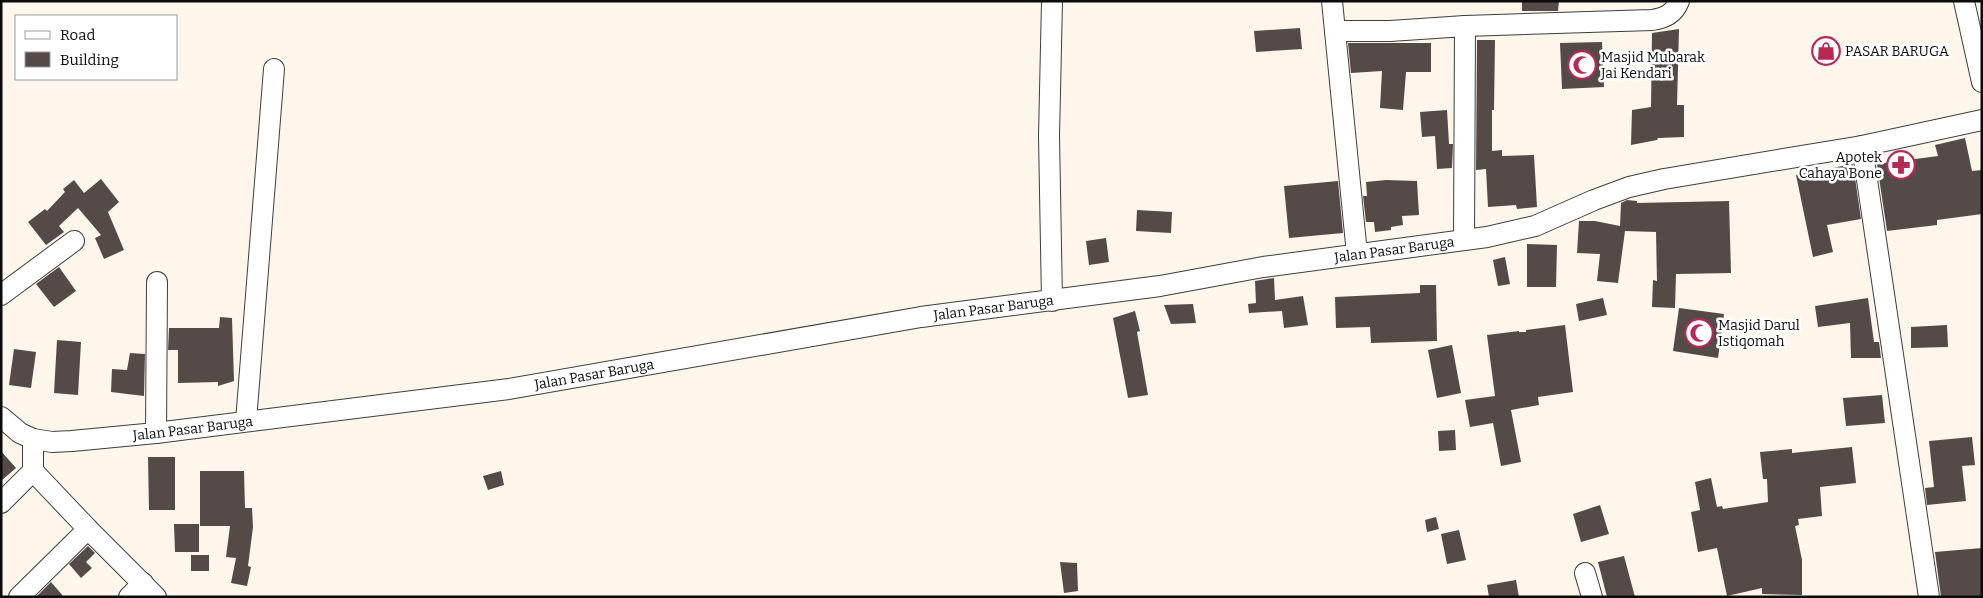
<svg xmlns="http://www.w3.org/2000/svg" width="1983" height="598" font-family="Bitter,serif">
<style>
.building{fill:#544a48}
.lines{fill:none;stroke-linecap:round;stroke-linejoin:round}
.minor-casing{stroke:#3e3e3e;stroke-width:22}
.minor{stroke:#fff;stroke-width:20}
.labels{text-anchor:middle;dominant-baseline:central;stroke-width:5;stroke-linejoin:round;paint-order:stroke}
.poi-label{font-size:14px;fill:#0b0b0b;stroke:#fff;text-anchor:start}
.street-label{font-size:14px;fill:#0b0b0b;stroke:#fff}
</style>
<rect width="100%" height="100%" fill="#fef5eb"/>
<path class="building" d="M1522,1H1559L1558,11H1522Z
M1300,28L1302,49L1256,52L1254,31Z
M1679,29L1677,105H1684V137L1658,138L1657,140L1631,145L1632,110L1651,107L1652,33Z
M1477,40H1495L1494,110H1492V151L1502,150V156L1534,155L1537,207L1517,209L1516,205L1488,207L1486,169L1476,170Z
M1602,42L1604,87L1562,89L1560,43Z
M1348,43H1431V72H1406L1403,110L1380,108L1382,71L1351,73Z
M1447,110L1449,144H1453L1452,168L1437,169L1435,136L1422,137L1420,112Z
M1965,138L1972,171L1982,170V214L1937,220V225L1887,231L1877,164L1938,156L1935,145Z
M1853,164L1861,219L1827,225L1833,252L1813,257L1796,175Z
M101,179L119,202L108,212L124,250L104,259L95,238L101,235L78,208L59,226L64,232L46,245L28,222L45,209L47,211L65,192L63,189L74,180L84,193Z
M1386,180L1417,181L1419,215L1402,216L1403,225L1391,227V230L1375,232L1374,222H1366L1363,196H1367L1366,182Z
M1338,181L1343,233L1289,238L1284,186Z
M1627,200L1637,201V203L1729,201L1731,273L1676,274L1675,308L1652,307L1653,280L1657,281L1656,232L1625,231L1618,283L1597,281L1600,254L1577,253L1579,221H1595L1620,226L1621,203Z
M1137,210L1172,212L1171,233L1136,231Z
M1106,238L1109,262L1089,265L1086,241Z
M1527,244L1557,245L1556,287H1527Z
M1505,257L1510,284L1498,286L1493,260Z
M59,267L76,291L54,307L36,284Z
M1274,278L1275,300L1303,296L1308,325L1284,328L1282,311L1249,313L1248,304L1256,303L1255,281Z
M1420,285H1436L1437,341L1371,343L1370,327L1336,328L1335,297L1420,293Z
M1603,298L1607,315L1579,321L1576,304Z
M1868,298L1874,342H1879L1881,358H1851L1850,323L1818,327L1815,306Z
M1193,304L1196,323L1171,324L1164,305Z
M1679,308L1724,314L1718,358L1673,351Z
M1135,311L1140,331L1137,332L1148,395L1128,398L1113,318Z
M220,317L232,318L234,381L218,386V382L178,383V350H168L169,328H219Z
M1565,325L1573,392L1538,397L1539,405L1511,410L1521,462L1501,466L1493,423L1470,427L1465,400L1495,396L1487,335L1519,331V332H1526V330Z
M1947,325L1948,347L1911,348V327Z
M57,340L81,342L78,395L54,393Z
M1452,345L1461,393L1437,398L1428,350Z
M14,349L36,352L31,388L9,385Z
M130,353L145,354L144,396L111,392L112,369L127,370Z
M1882,395L1885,423L1846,426L1843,398Z
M1455,430L1456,450L1439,451L1438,431Z
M1972,437L1975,465L1962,466L1966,501L1927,505L1925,488L1934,487L1929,441Z
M1852,447L1856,483L1820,487L1822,516L1798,519L1799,525L1795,526L1802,560V595L1762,594V588L1727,596L1717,548L1698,552L1691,512L1700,510L1695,482L1711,478L1717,507L1722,506L1723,509L1768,502L1767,479H1763L1760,452L1792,449V453Z
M1,451L16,468L1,481Z
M148,457H175V510H149Z
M200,471H244L245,508H252L253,527L248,566L251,567L247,586L231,583L236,558L226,557L230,526H200Z
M501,471L504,485L488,490L483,476Z
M1600,505L1609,534L1581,542L1573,514Z
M1436,517L1439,529L1427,532L1425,520Z
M174,524H199V552H175Z
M1459,530L1466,560L1447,564L1441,534Z
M88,546L95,553L86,562L92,568L81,578L69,564Z
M1982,548V597H1941L1935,552Z
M191,555H209V571H191Z
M1624,556L1635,597H1607L1598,562Z
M1060,562L1077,563L1078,591L1064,593Z
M1516,580L1519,597H1489L1487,585Z
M51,582L64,597H36Z"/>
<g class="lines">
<defs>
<g id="minor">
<path d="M1332,1L1357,254"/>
<path d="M1964,1L1982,82"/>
<path d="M1465,26L1652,20C1665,18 1674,14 1679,1"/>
<path d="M1335,31H1390L1465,26L1464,239"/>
<path d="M1862,146L1929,597"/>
<path d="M1,295L74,241"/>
<path d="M1052,301L1049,136L1052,1"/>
<path id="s1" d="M1,417L20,433L33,439L52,442L72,441L156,433L509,389L921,317L1160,286L1263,267L1487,237L1535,226L1594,200L1629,187L1664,179L1862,146L1982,120"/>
<path d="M246,421L274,69"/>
<path d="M156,433L157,282"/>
<path d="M33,439V471L88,529L156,597"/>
<path d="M1,503L33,471"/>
<path d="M1585,573L1592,597"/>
<path d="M19,597L88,529"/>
<path d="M129,597L143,583"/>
</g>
</defs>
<use href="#minor" class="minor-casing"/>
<use href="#minor" class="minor"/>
</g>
<defs>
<symbol id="shop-ring" viewBox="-11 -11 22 22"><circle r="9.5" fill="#fff" stroke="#b62955" stroke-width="1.5"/><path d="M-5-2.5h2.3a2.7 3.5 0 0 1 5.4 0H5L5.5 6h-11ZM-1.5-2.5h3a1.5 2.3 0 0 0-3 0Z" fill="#b62955"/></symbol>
<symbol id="mosque-ring" viewBox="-11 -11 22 22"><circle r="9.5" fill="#fff" stroke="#b62955" stroke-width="1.5"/><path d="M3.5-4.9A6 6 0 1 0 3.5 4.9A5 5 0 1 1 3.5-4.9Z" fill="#b62955"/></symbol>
<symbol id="pharmacy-ring" viewBox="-11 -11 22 22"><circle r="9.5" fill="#fff" stroke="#b62955" stroke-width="1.5"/><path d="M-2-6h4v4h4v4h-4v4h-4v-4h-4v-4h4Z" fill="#b62955"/></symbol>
</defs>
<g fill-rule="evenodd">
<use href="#shop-ring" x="1810" y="35" width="32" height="32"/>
<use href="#mosque-ring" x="1566" y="49" width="32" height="32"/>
<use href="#pharmacy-ring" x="1885" y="149" width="32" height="32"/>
<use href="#mosque-ring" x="1683" y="317" width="32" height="32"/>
</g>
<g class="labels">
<g class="poi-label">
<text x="1845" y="51">PASAR BARUGA</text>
<text x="1601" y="57">Masjid Mubarak<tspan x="1601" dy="16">Jai Kendari</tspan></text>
<text x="1882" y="157" text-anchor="end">Apotek<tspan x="1882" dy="16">Cahaya Bone</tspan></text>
<text x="1718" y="325">Masjid Darul<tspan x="1718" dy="16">Istiqomah</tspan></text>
</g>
<g class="street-label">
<text stroke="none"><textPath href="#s1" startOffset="1415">Jalan Pasar Baruga</textPath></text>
<text stroke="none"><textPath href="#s1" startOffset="1010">Jalan Pasar Baruga</textPath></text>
<text stroke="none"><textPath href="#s1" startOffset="605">Jalan Pasar Baruga</textPath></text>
<text stroke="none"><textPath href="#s1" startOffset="200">Jalan Pasar Baruga</textPath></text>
</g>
</g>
<rect width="1983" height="598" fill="none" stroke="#0b0b0b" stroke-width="5"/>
<rect x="15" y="15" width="162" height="65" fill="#ffffff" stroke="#9d9d9d"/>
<rect x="25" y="31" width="25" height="8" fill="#ffffff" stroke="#9d9d9d"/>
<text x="60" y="40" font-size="15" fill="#0b0b0b">Road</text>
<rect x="25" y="52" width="25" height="15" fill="#544a48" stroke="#9d9d9d"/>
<text x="60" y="65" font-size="15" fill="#0b0b0b">Building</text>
</svg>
